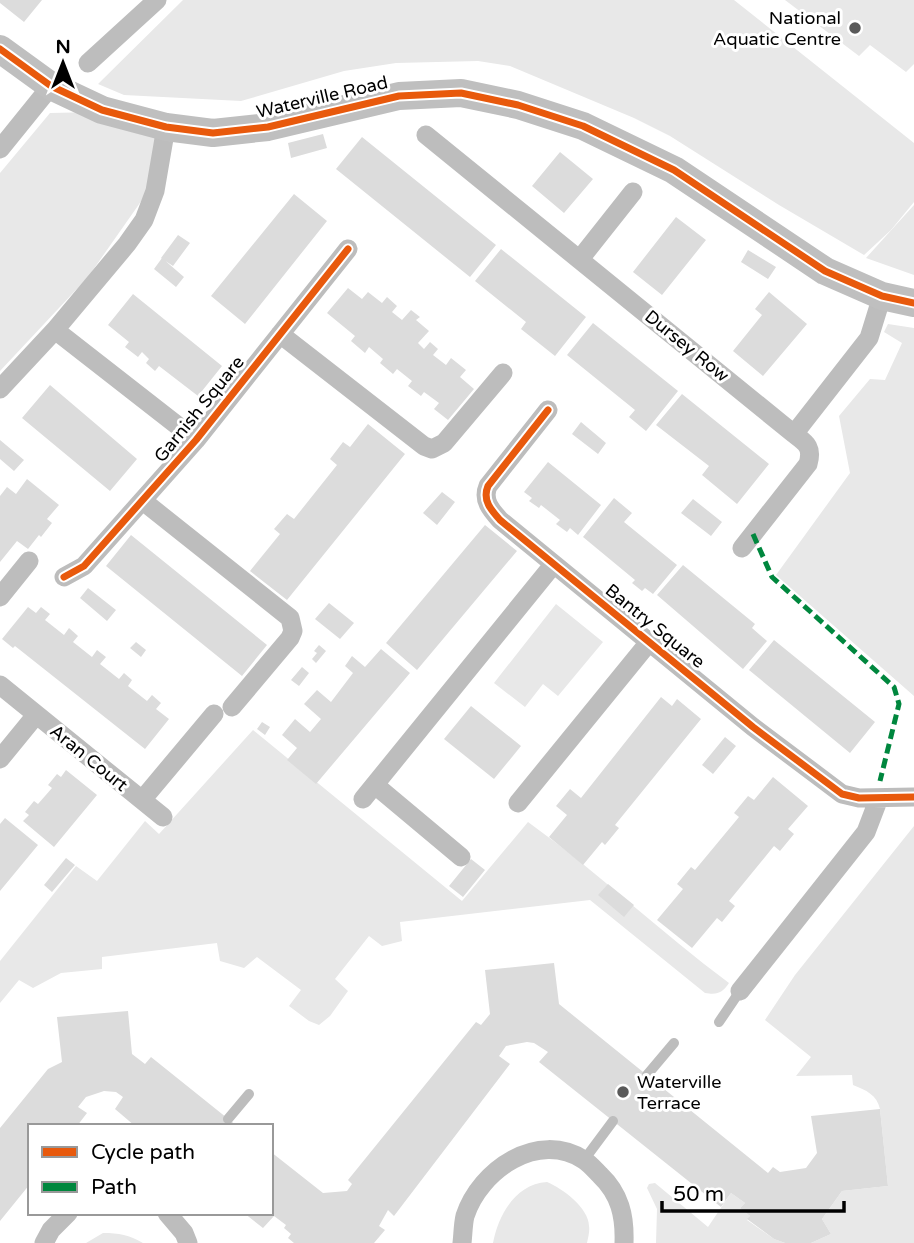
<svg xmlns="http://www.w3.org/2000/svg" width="914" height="1243" font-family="'Varela Round',sans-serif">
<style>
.green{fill:#e8e8e8}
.building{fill:#dcdcdc}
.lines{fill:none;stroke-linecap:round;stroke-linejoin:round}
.lane{stroke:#bdbdbd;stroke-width:10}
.street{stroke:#bdbdbd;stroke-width:19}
.secondary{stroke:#bfbfbf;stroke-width:28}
.quiet{stroke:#00873e;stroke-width:5;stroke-dasharray:10 5;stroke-linecap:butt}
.cycleway-casing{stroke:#fff;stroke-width:11}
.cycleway{stroke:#e8590c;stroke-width:7}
.poi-dot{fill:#595959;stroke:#fff;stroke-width:2.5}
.labels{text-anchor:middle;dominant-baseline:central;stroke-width:6;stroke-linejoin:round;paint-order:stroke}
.poi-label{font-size:18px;fill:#000;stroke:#fff;text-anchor:end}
.street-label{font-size:18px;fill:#000;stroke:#fff}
</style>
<rect width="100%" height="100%" fill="#fff"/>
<path class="green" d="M183,0H734L914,143V202L891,230L864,255L779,205L670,136L634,118L510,66L478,61L396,63L344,71L241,101L124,95L98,84Z
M785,0H914V64L906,72L870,45L859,56Z
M96,112L157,129L149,190L88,277L0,371V173L50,113Z
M914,205V275L866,258Z
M888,324L914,328V696L776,575L850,473L839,416L870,379L885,380L902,343L884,332Z
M556,604L603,642L558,696L543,684L525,707L494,683Z
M253,730L462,901L528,822C598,872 660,932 729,983C722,993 718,995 705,993L590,900L400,922L402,941L382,946L369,936L335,979L348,991L330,1016L319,1025L309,1021L289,1006L301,990L257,957L244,968L220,961L217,943L102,957V969L61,973L33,988L19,980L0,1003V961L76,866L97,881L145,821L159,834Z
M914,826V1243H811L831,1234L822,1219L842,1191L888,1186L880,1109C877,1095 866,1090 853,1085L852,1075L796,1076L811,1057L765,1020L795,975Z
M547,1182C562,1188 589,1208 589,1226C590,1231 588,1238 587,1243H493C498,1216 515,1184 547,1182Z
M655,1183L708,1227L731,1193L745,1203L740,1208L750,1216L747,1220L774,1239L785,1243H656L657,1209L647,1188L649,1184Z
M103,1233C119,1233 129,1235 143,1243H86Z"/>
<path class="building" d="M0,0H42L24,22L0,3Z
M323,134L327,148L291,158L288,143Z
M362,137L496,245L470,277L336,169Z
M560,152L593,179L564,213L532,186Z
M294,194L327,221L245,324L211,296Z
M676,217L706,240L662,295L633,272Z
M178,235L190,243L173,266L161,258Z
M501,249L586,317L555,356L521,329L526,322L475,281Z
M748,250L776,267L768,279L741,262Z
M162,258L184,277L176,287L154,269Z
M348,288L362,299L368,292L382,303L387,297L397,306L392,312L402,320L411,310L420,317L416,320L429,331L418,343L424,349L430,342L438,349L433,355L446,365L451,358L466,370L460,377L474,389L448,420L434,409L439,403L424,392L421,396L408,386L412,381L397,369L393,374L380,363L383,359L369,347L365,353L351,341L355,336L327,313Z
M769,292L807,324L763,376L733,351L762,315L755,309Z
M133,294L222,366L198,396L159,366L155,371L146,363L149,359L142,352L138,357L125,347L129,342L108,325Z
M593,323L678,391L646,431L629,417L635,410L567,355Z
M50,385L137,459L110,491L22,418Z
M682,394L769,464L737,504L702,475L709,466L656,425Z
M581,422L606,443L598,454L572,434Z
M368,424L405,454L287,600L250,571L280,534L274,529L287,514L294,519L337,465L330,459L343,442L350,447Z
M0,440L24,460L14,471L0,459Z
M548,462L601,505L578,535L570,528L567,532L556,524L560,520L541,505L539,508L529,501L532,498L524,492Z
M27,479L59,505L47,519L52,523L41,537L39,535L28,549L17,541L0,562V496L7,487L16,494Z
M442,492L455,502L437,525L423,513Z
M614,498L632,513L624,522L677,565L653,594L645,588L642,591L632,583L635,580L583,537Z
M693,499L722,522L711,536L681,513Z
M485,525L517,551L417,670L386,643Z
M131,535L267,645L242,676L106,566Z
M683,565L755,624L752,628L767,641L743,669L657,595Z
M88,588L116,610L107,621L80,598Z
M329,603L354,623L340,639L315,619Z
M28,607L36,613L41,607L50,614L45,620L64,635L69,628L78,636L73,642L92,657L97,650L106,657L100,664L119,679L124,673L132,680L128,686L147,701L152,695L161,703L156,709L169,719L145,749L15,646L13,648L2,639Z
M774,640L875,722L850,753L749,670Z
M136,642L146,650L141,657L130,648Z
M319,645L326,651L316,663L312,659L317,653L314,651Z
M381,649L410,673L316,784L287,760L297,748L282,735L295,719L310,732L321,719L304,704L317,690L331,702L353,673L345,666L352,656L365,667Z
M302,667L309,673L299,686L291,680Z
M661,697L672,706L677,699L701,719L615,825L619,828L605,845L602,842L583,865L549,837L567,815L556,806L570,789L581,798Z
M471,706L521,746L494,779L444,739Z
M262,722L270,727L265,735L257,729Z
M725,737L736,746L713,774L702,765Z
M66,770L97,795L54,847L23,821L29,815L25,812L34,801L38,804L52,788L48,785L57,774L61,777Z
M773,777L808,806L788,829L794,834L780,851L774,846L729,901L735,906L722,922L717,918L692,948L657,920L683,889L677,884L691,867L695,870L739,817L734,813L748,796L754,800Z
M5,818L38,845L0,891V824Z
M66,858L75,865L52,892L44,885Z
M471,859L485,870L463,897L449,886Z
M608,884L634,905L624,917L598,895Z
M554,963L559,1004L768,1173L773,1167L780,1172L806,1168L817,1153L811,1116L880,1109L888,1186L842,1191L822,1219L831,1234L811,1243H785L774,1239L747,1219L750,1216L740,1208L745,1203L731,1193L721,1207L539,1062L548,1052L534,1043L527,1042L506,1046L499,1056L510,1064L394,1216L388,1210L379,1226L385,1230L374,1243H294L288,1238L291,1234L284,1228L286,1225L274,1216L263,1228L244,1213H271V1152L323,1193L347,1191L352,1184L348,1180L476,1022L481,1025L490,1014L485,970Z
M128,1011L132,1054L145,1064L151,1057L237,1126H135L115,1109L123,1097L116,1092L104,1091L86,1097L78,1107L87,1113L77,1126H30V1184L0,1221V1128L48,1069L62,1062L57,1017Z"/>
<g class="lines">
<path class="lane" d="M719,1022L740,991
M647,1075L674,1043
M228,1119L249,1094
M584,1160L613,1121"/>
<path class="street" d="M88,63L157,0
M426,135L794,434L869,338L882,296
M0,149L51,86
M580,259L633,192
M55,330L196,440
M280,334L424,446L432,449L444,443L503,373
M0,389L55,330L127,244L144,220L155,191L166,127
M548,410L488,486C482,500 491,510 500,520L753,727L842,794L859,798L914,797
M143,501L290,618L293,631L290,638L232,707
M742,548L808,464C813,447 806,443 794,434
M64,577L84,566L196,440L348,249
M0,597L29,561
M0,685L163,817
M0,759L36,715
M375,785L461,857
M363,799L553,565
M142,800L214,714
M518,803L650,641
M740,991L866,832L879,798
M167,1213L184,1233L188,1243
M44,1243L51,1230L68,1213
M462,1243C463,1235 463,1224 465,1216C480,1170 538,1130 584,1160C590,1164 595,1170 600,1175C620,1194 625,1216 624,1243"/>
<path class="secondary" d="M0,49L51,86L102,110L166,127L213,133L268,127L399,96L461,93L518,105L583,126L674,170L825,271L882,296L914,303"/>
<path class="quiet" d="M753,534L772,577L894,687L899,704L880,781"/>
<defs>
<path id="cycleway" d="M0,49L51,86L102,110L166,127L213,133L268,127L399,96L461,93L518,105L583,126L674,170L825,271L882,296L914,303
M548,410L488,486C482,500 491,510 500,520L753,727L842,794L859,798L914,797
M64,577L84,566L196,440L348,249"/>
</defs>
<use href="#cycleway" class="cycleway-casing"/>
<use href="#cycleway" class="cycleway"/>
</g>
<g class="poi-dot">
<circle cx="855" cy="28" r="7"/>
<circle cx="623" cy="1092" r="7"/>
</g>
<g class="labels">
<g class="poi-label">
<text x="841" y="18">National<tspan x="841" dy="21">Aquatic Centre</tspan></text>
<text x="637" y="1082" text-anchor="start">Waterville<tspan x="637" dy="21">Terrace</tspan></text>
</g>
<g class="street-label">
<text transform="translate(322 97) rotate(-13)">Waterville Road</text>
<text transform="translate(687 346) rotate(39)">Dursey Row</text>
<text transform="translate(199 409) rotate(-51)">Garnish Square</text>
<text transform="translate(655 626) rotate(39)">Bantry Square</text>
<text transform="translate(89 758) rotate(39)">Aran Court</text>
</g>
</g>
<rect x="28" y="1124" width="245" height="91" fill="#ffffff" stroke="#999999" stroke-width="2"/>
<rect x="42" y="1147" width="35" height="10" fill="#e8590c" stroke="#999999" stroke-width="2"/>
<text x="91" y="1159" font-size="21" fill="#000000">Cycle path</text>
<rect x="42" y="1182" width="35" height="10" fill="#00873e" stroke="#999999" stroke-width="2"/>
<text x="91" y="1194" font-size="21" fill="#000000">Path</text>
<g transform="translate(63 63)" stroke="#ffffff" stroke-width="5" paint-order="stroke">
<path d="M0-5L12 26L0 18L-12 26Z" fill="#000000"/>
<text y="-10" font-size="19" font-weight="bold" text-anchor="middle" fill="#000000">N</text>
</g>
<path d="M662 1201v10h182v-10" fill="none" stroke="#000000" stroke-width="3.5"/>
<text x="673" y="1201" font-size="21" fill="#000000" stroke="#ffffff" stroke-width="5" paint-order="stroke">50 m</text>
</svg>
